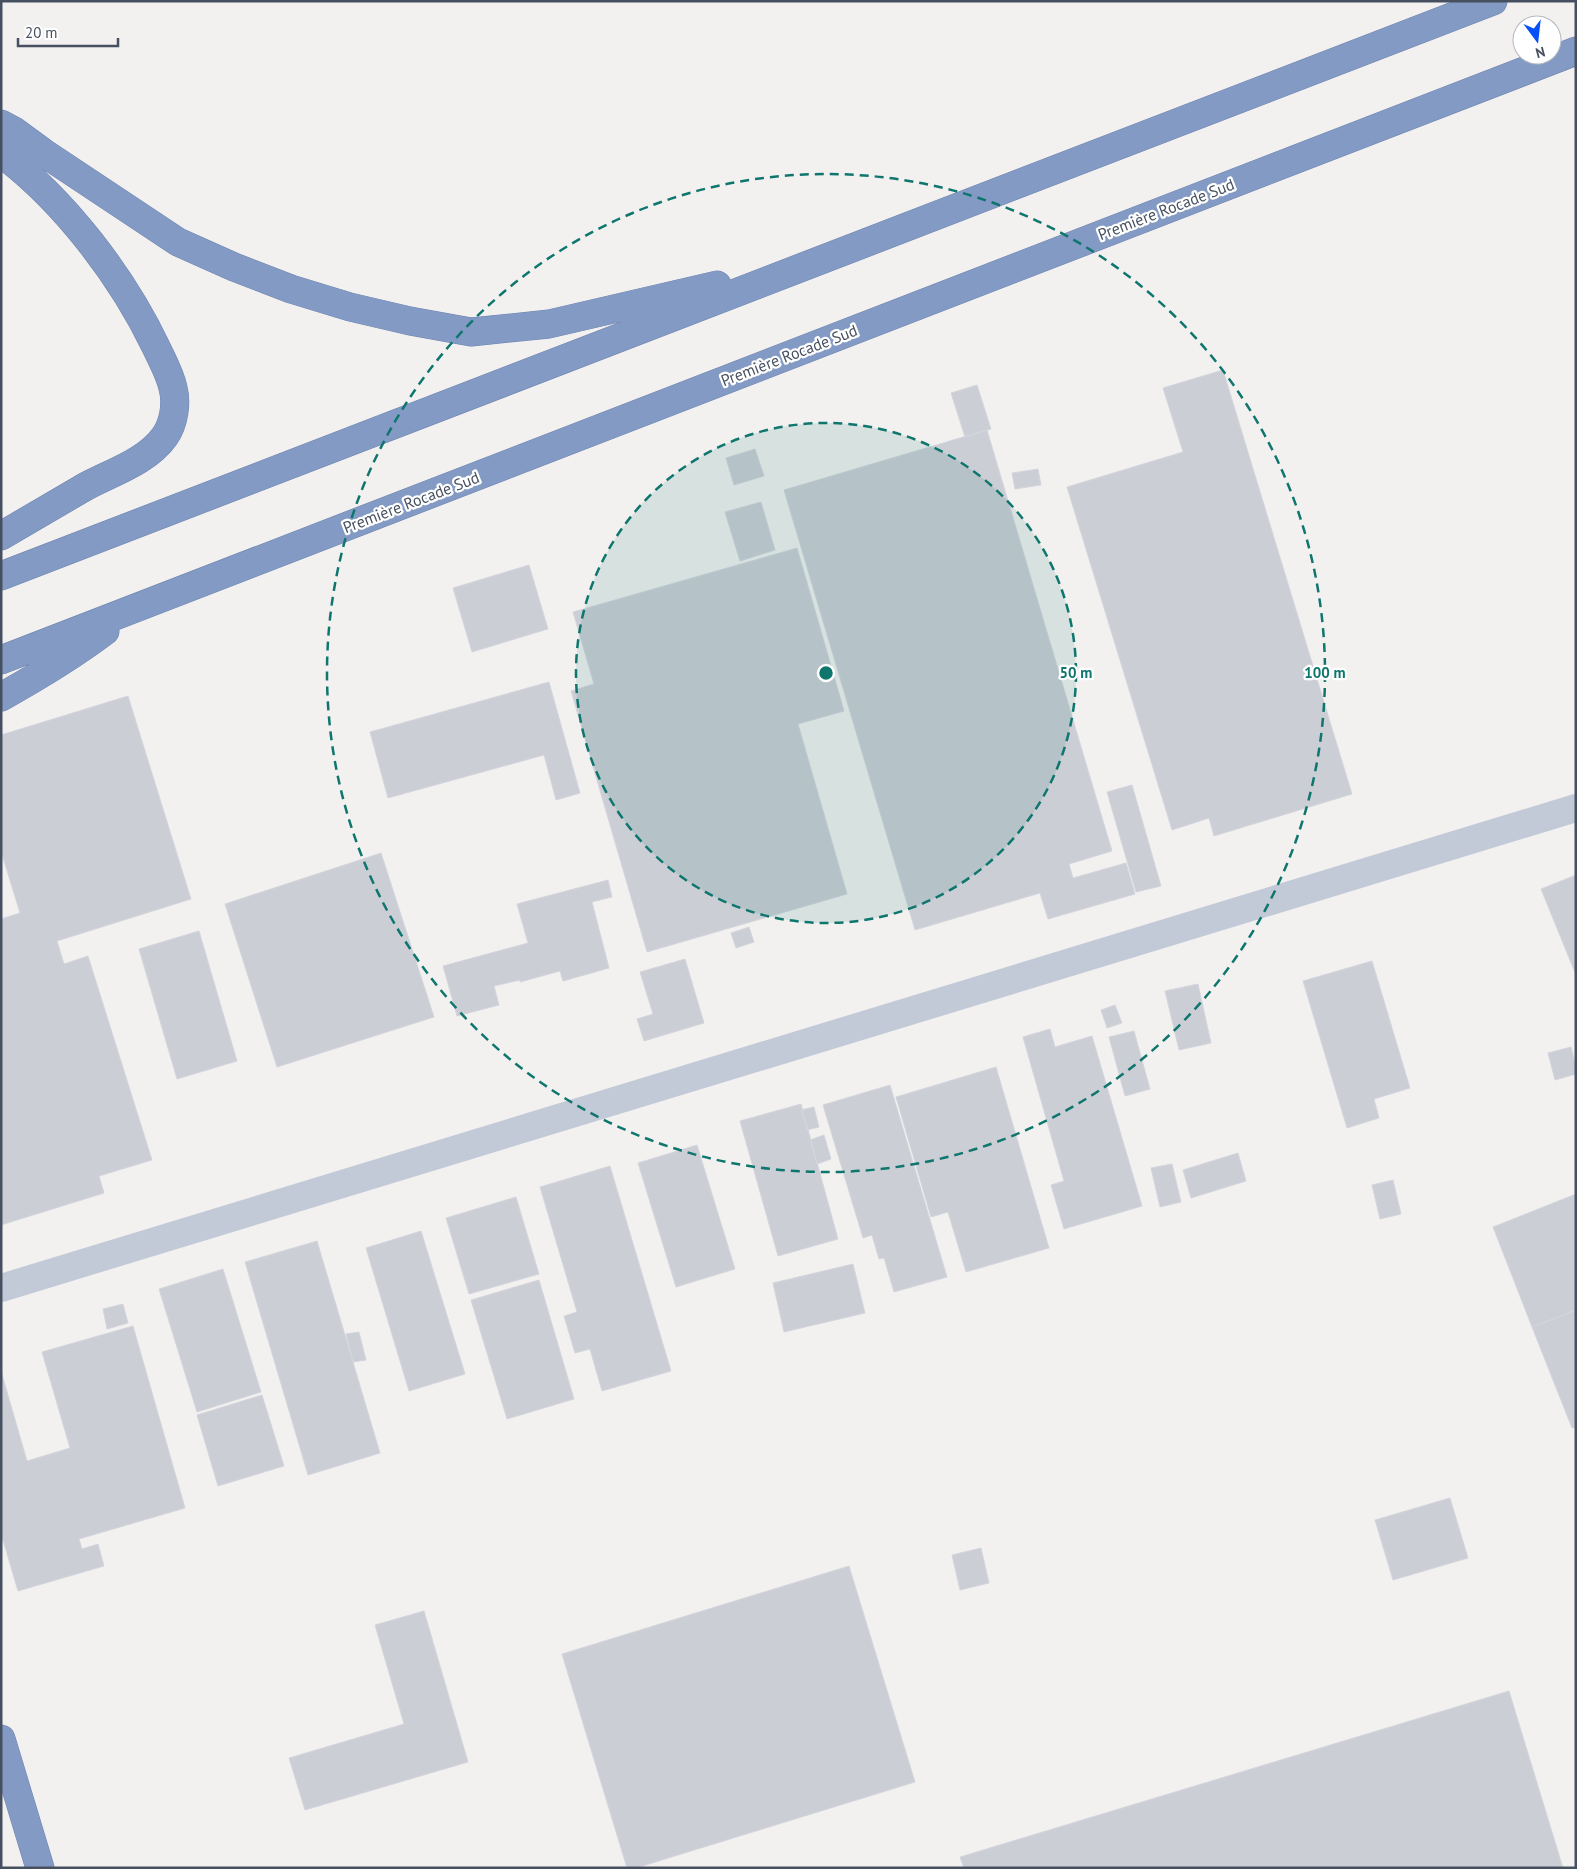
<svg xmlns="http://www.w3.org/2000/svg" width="1577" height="1869" font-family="'PT Sans',sans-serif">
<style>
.building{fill:#ccced6;stroke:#d4d5dd}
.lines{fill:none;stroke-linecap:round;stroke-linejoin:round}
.highway-casing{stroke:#6e85b0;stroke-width:29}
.street{stroke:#c3cad7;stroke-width:28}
.highway{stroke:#839ac4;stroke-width:28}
.ring{fill:none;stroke:#0f766e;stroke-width:2.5;stroke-dasharray:9 6}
.labels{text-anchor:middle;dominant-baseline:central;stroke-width:4.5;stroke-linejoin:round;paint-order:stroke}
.street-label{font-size:16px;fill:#465060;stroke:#fff}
.centre{fill:#0f766e;stroke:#fff;stroke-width:2.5}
.ring-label{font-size:15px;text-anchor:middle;font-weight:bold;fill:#0f766e;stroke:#fff;stroke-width:4.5;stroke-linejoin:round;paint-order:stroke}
</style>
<rect width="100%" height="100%" fill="#f3f1f0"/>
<path class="building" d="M1223,370L1352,794L1214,836L1209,818L1172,830L1067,487L1183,452L1163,388Z
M977,385L991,429L965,437L951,393Z
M987,430L1112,851L1069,864L1073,878L1126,863L1135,894L1048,919L1040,893L915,930L784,490Z
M755,449L764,476L734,485L726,458Z
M1038,469L1041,485L1015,489L1012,473Z
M761,502L775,550L740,561L725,512Z
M797,548L844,711L798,724L847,894L647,952L571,691L594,684L573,612Z
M529,565L548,629L472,652L453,588Z
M549,682L580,793L556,800L544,755L388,798L370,732Z
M128,696L191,899L57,941L64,964L88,956L152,1160L99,1176L104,1193L1,1225V919L20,913L1,851V735Z
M1132,785L1161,886L1136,892L1107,792Z
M381,853L434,1017L277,1067L225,904Z
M1576,875V975L1541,889Z
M608,880L612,897L592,902L609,968L563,981L560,971L520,982V980L494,986L499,1005L457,1016L443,966L528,943L517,904Z
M749,927L754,942L736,948L731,933Z
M199,931L237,1061L177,1079L139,949Z
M685,959L704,1023L644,1041L637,1019L653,1014L640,972Z
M1372,961L1410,1088L1374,1099L1379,1118L1347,1128L1303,981Z
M1198,984L1211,1043L1179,1050L1165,991Z
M1115,1005L1122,1023L1107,1028L1101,1010Z
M1050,1029L1055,1047L1092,1036L1142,1206L1064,1229L1051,1185L1064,1181L1023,1037Z
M1134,1031L1150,1089L1125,1096L1109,1037Z
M1571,1047L1576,1067V1074L1555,1080L1548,1053Z
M996,1067L1049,1248L966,1272L948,1212L931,1217L896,1097Z
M890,1085L947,1277L894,1292L884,1258L879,1259L872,1235L863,1238L823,1105Z
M801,1104L838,1239L778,1256L740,1121Z
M814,1107L819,1127L807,1130L801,1110Z
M824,1135L831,1159L817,1164L810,1140Z
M697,1145L735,1269L676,1287L638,1163Z
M1238,1153L1246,1181L1191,1198L1183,1170Z
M1172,1164L1181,1202L1160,1207L1151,1168Z
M610,1166L671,1371L602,1391L590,1349L575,1353L564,1316L577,1312L540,1187Z
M1393,1180L1401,1214L1380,1219L1372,1185Z
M1576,1194V1310L1532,1327L1493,1227Z
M516,1197L539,1274L469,1294L446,1218Z
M421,1231L465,1374L409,1391L366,1248Z
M317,1241L380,1453L308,1475L245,1262Z
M853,1264L865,1313L784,1332L773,1283Z
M223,1269L261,1392L197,1412L159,1289Z
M539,1280L574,1399L507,1419L471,1300Z
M123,1304L128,1323L107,1329L103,1309Z
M1576,1310V1427L1572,1428L1532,1327Z
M133,1326L185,1508L79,1539L82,1549L98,1544L104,1566L18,1591L1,1533V1371L27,1461L70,1448L42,1352Z
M359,1332L366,1360L353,1362L346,1334Z
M262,1395L284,1466L218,1486L197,1415Z
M1450,1498L1468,1558L1393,1580L1375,1520Z
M981,1548L989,1583L960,1590L952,1555Z
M849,1566L915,1782L636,1868H627L562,1654Z
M424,1611L468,1762L305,1810L289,1758L404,1724L375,1625Z
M1509,1691L1563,1868H964L960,1857Z"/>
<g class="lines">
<defs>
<path id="highway" d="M1,124L14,131L44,153L178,242L234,267L291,289L350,307L410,321L471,332L549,324L717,285
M1,153C64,200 122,276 156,347C162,360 170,374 173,388C177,403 174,423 165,436C147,462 110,473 83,488C56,504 28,520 1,536
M1,576L1493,1
M1,660L1576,51
M1,697C37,677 72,656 105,631
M1,1739L40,1868"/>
</defs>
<use href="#highway" class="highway-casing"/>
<path class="street" d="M1,1288L1576,808"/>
<use href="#highway" class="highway"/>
</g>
<circle cx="826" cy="673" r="250" fill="#0f766e" fill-opacity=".12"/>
<g class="ring">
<circle cx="826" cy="673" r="250"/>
<circle cx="826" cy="673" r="499"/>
</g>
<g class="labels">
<g class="street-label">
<text transform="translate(1166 209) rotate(-21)">Première Rocade Sud</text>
<text transform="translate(789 355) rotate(-21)">Première Rocade Sud</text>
<text transform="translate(411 502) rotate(-21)">Première Rocade Sud</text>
</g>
</g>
<circle cx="826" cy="673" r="8" class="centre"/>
<g class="ring-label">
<text x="1076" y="678">50 m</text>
<text x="1325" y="678">100 m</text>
</g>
<rect width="1577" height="1869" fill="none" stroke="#465060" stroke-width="5"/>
<g transform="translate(1537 40) rotate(165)"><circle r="24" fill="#ffffff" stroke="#b5b9bf"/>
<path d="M0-4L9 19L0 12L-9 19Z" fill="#0550f8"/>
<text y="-8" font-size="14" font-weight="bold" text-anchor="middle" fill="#465060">N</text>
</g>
<path d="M18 38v8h100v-8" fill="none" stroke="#465060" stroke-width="2.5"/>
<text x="25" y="38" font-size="15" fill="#465060" stroke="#ffffff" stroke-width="4" paint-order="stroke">20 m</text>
</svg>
